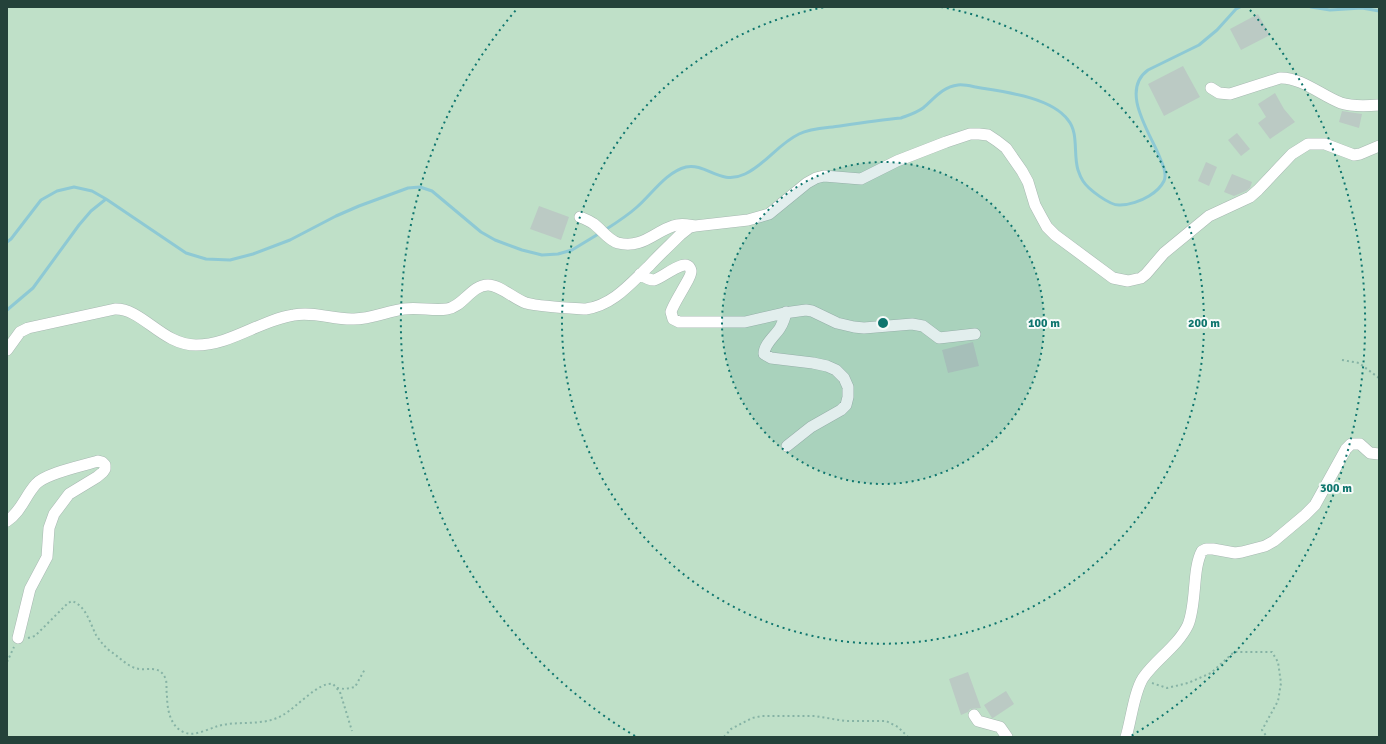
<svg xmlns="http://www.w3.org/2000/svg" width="1386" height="744" font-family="Signika,sans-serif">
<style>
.green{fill:#bfe0c8}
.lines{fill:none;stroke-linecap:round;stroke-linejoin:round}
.stream{stroke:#8ec9d4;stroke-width:3}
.building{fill:#bbcac4}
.minor-casing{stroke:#a8b8b2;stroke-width:12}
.path{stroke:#86b3a5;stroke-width:2;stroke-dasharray:2 3;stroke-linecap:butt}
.minor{stroke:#fff;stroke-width:11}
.ring{fill:none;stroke:#0f766e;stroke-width:2;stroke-dasharray:2 4}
.centre{fill:#0f766e;stroke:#f7fbf9;stroke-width:2}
.ring-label{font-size:12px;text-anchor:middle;font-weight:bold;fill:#0f766e;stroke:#f7fbf9;stroke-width:4;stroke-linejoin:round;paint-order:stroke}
</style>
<rect width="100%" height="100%" fill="#e6efeb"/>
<path class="green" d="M7,7H1379V737H7Z"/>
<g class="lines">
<path class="stream" d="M1311,7L1330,10L1362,8L1379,11
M605,230C616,223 627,216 637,207C652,194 666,172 686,167C707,163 720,186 745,174C765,165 778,144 799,134C811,128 826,128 840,126C860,123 880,120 901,118C909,115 916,113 923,108C934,99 942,87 958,85C965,84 974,87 981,88C1007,92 1052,98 1068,120C1079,133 1073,154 1078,170C1079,173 1081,178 1083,181C1088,189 1110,206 1120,205C1129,205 1141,201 1149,196C1154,193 1161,187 1164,181C1167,174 1163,165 1160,158C1151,134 1119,91 1148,70L1199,45L1217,30L1236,9L1240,7
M7,242L11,239L41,200L57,191L74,187L92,191L106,199L186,253L206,259L230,260L253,254L290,240L336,216L359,206L408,188L420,187L432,191L481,232L495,240L522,250L542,255L558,254L572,250L600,233
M7,310L33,288L79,225L91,211L106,199"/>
</g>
<path class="building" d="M1258,14L1270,35L1241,50L1230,29Z
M1183,66L1200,97L1164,116L1148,84Z
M1275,93L1284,109L1295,122L1270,139L1258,123L1266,117L1258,104Z
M1342,111L1362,114L1359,128L1339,122Z
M1237,133L1250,149L1241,156L1228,140Z
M1206,162L1217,167L1209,186L1198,181Z
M1232,174L1252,182L1250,188L1246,191L1234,196L1224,192Z
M539,206L569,217L561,240L530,229Z
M973,342L979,366L948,373L942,350Z
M968,672L981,708L970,709L968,712L961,715L949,679Z
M1006,691L1014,704L993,718H992L984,705Z"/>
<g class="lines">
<defs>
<path id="minor" d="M1211,88L1219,93L1230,94L1280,78C1301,77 1322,96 1341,103C1353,107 1367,106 1379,105
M580,217C585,219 590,221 594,224C602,230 608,240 618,243C642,249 654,232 673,226C681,223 688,225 695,226
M640,274C644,277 649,280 654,280C662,279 688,254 691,271C692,277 673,303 671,312L673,319L679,322H745L784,313L806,310L812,311L837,323L854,327L864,328L912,324L923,326L939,338L975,334
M786,312C785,318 783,323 780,328C775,336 764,344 764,354L771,358L813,363L827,366L836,370L844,378L848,387V397L846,405L841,410L811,427L787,446
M7,350L20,332L28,328L115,309C142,308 162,345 196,345C231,345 260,320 294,315C314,311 334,320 354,319C371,319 388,311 404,309C419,307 433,311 447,309C463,307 471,285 488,285C500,285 514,299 526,303C542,307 568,308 586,309C613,305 630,284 649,266C659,255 670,245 680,235L690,227L695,226L748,220L769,214L807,183L816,178L824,176L861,179L897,161L946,142L970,134H979L988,135L997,141L1006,148L1022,171L1028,182L1035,205L1042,218L1047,227L1055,235L1113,278L1128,281L1141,278L1146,274L1164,253L1209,216L1250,197L1258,190L1292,154L1308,144H1325L1354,155L1360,154L1379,146
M7,521C21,512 25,496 36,484C46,473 82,466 98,461L102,462L105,465V469L103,472L97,477L69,494L54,514L49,528L47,557L30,589L18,638
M974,715L978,721L1000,727L1007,737
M1126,737C1131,721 1134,692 1143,678C1155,660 1178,646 1188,625C1197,603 1192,569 1202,551L1206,549H1213L1235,553L1242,552L1265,546L1274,541L1305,515L1315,505L1346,449L1351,444H1360L1370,453L1379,454"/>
</defs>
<use href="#minor" class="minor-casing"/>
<path class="path" d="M1342,360L1359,363L1379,378
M28,638L35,636L68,603L72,601C86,606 90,623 96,635C100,641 104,646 110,651C118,656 126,665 135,668C147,672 160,663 166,680C167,685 166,690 167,695C167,709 170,728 186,733C196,736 208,729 218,726C239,720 263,727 283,715C296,708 319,681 333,684L340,692L352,731
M7,662L14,647
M1152,683L1167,688L1188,683L1211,673L1234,652H1272L1278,662L1281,683L1278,701L1262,730L1267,737
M337,688L345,689L355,687L365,669
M724,737L731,729L752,718L762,716H815L845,721H886L898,727L908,737"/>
<use href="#minor" class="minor"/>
</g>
<circle cx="883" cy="323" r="161" fill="#0f766e" fill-opacity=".12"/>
<g class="ring">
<circle cx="883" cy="323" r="161"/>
<path d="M941 7A321 321 0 1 1 825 7"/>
<path d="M635 736A482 482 0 0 1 516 10M1250 10A482 482 0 0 1 1131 736"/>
</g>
<circle cx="883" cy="323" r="6" class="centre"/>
<g class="ring-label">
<text x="1044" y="327">100 m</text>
<text x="1204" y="327">200 m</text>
<text x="1336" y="492">300 m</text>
</g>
<rect width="1386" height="744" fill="none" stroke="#24423a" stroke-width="16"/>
</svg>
